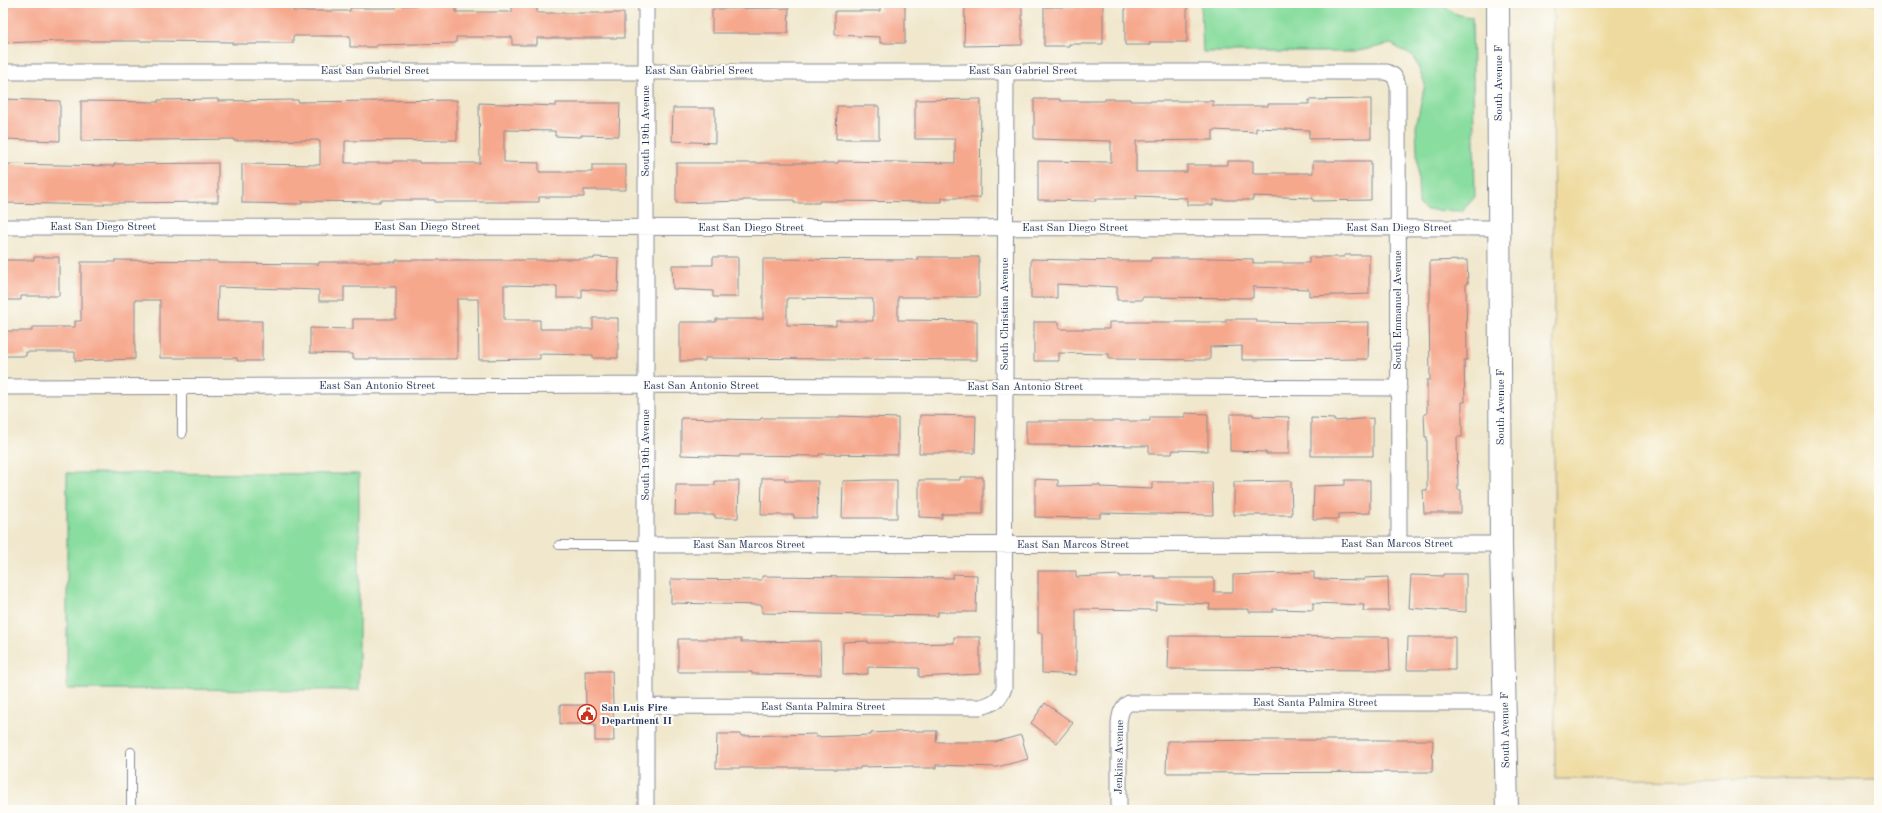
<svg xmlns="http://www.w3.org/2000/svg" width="1882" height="813" font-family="'Old Standard TT',serif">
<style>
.green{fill:#89dd9f;stroke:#52867e}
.sand{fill:#eeda9e;stroke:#84847e}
.building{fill:#f6a88d;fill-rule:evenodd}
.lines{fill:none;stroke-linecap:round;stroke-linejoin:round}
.lane-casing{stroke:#868b95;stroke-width:10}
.street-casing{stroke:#868b95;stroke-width:17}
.secondary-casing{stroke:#868b95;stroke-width:24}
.lane{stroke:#fff;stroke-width:8}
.street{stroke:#fff;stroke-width:15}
.secondary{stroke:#fff;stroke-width:22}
.labels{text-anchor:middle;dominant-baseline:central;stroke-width:4;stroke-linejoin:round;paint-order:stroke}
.street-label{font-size:11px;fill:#1b2f5e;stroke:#fdfcf7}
.poi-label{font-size:11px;font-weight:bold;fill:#1b2f5e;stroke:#fdfcf7;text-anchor:start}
</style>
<rect width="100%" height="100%" fill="#fdfcf7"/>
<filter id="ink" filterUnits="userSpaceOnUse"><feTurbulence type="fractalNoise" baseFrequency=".025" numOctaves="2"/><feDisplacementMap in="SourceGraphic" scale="8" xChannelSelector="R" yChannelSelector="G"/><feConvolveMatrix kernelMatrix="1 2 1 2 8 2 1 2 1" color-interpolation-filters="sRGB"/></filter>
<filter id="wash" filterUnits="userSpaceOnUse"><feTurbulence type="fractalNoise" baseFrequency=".012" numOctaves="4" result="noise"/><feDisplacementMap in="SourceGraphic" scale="16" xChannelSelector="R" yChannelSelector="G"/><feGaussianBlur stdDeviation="0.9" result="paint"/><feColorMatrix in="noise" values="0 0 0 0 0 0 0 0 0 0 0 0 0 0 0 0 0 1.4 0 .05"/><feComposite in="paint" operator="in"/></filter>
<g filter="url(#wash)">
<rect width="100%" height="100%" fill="#f0e7cc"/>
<path class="green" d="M1201,3H1444C1449,14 1462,16 1472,17L1475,197L1462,211L1426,210L1419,205L1416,126L1425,84L1414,57L1391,44L1354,52H1203Z
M67,473L359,474V690L67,689Z"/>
<path class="sand" d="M1553,3H1879V780L1555,779Z"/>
<g id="blocks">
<path class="building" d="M34,3H216V5L293,3V11H350V8H396V6L456,4V12H512V6H537V13H624V38H537V45H512V37H456V43L376,45V47H350V36H293V43H257V44H232V42L152,41H59L3,43V4Z
M880,3H905V43H880V37L835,35V11H880Z
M1156,3H1187V42H1150V45H1125V5H1156Z
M1078,4H1103V44H1069V46H1044V7H1078Z
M1022,5V45L964,46L965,7Z
M789,8L788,33H712V9Z
M3,99L60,101V141L3,139Z
M218,99V101L298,100V102L457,100V140L345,141V163H393V161H419V163H480L479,103L556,106V103H620L619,136L581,135V137L555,136V131L504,130V162L539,163V172H592V165H626V190H584V197H539V202H435V200H380V202L302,201V204L242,203V164L320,165V141H318V140L234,141V139L81,141V101L158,102V100Z
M981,99L980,198H942V202L819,201V203H794V200H743V201L676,203V163H838V161L955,163V139H915V100Z
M1034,99H1060V101H1105V99H1130V101H1213V106H1268V104H1309V100L1371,99V138L1309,139V130L1256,128V132L1213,130V140L1136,141V172H1187V165H1228V161H1253V173H1313V161H1371V200L1313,201V198L1253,196V200H1213V205H1187V198L1136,196V199H1096V201L1038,200V161L1111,162V141L1034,139Z
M837,106H879V139H836Z
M673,108H715V143L672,141Z
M218,163V202L104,203V205L3,203V164L114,166V164Z
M1344,255H1369V294L1309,296V289L1253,287V298L1142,297V300H1117V287L1057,284V298H1031V259L1117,261H1151V258H1212L1253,259V263H1309V257H1344Z
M34,257H59V296H21V300H3V260H34Z
M594,257L619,258L618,292L582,289V298H557V286L504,285V320H540V329H593V318H618V358H593V355L540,354V359L479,360L478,299H457V359H353V354L310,353V328L353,329V319H396V287H344V301H319V290L218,287L217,321H262V361H237V358H160V300H135V359L75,361V352H26V356H3V331H32V327H75V321H81V262H115V260L218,261V263L319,264V262H396V260H557V259H594Z
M713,257H738V297H713V291L673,289L672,265H713Z
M917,257H979V297H898V320L977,321V360L705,358V361H680V322H716V319H763V259L917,260ZM787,298L873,299V321H836V326L787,325Z
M1467,260L1468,283H1466L1467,360H1464L1465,402H1462V437H1457L1458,490H1461V513H1424L1423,490H1427V437H1425L1424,414H1427V380H1430L1429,302H1430V261Z
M1226,319H1256V322L1313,323L1369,322L1368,359L1242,360V346L1210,347V360L1109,359V354L1059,353V361H1034V322H1059V329H1109V322H1226Z
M1185,413L1208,414V451L1173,450L1172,454H1149V446L1026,445V421H1150V417H1185Z
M1230,414H1253V416L1289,417V454H1266V452L1230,451Z
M920,415L976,416L975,453H919Z
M839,416L898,418V455L819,454V456L740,455L739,457L681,455V418L760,420L761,418H839Z
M1311,418L1334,419V421L1373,418V456H1311Z
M960,477H983V514H942V518L919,517V480H960Z
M762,478H785V481H818L817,518H794V515H761Z
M1035,479L1058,480V486L1100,485V487L1152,489V482H1212L1213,515L1100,513V518L1035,517Z
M874,480H897V518H842L843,481Z
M1345,480H1370V513L1339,514V519H1313L1314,486L1345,485Z
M715,481H739L738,518H715V515H675L676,485H715Z
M1291,481L1292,515H1234V482Z
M1038,571H1076V577L1120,575V577L1155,576V578H1214V592H1233V575L1314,572V579L1364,580V578L1388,577L1389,611H1363L1364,605L1313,603V610L1273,609V612H1249V609H1209L1210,604L1156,602V610L1076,609V675L1042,673V633H1038Z
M953,574L977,575L976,612H938V616L762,613V605L671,603V579L762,580V576L953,578Z
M1443,574H1466V612L1409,608L1411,575L1443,576Z
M1169,636L1389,637L1390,670L1168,669Z
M954,637H980V674L919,677V668L868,667V674L843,675V642L868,641V643H906V644L954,643Z
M1408,637H1455V670H1407Z
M678,639H741V642L820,641L821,675L752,674V672H678Z
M585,671H612L614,741H595V724H560V705H586Z
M1045,703L1073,723L1057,743L1031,723Z
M913,731H937L936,742H995L1021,735L1028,759L997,767L936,765V768H913V766L860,767V769H834V768H716L717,734H741V736L816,734V737L871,735V733Z
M1281,740H1433L1432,772L1166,773L1167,741Z"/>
</g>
</g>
<g filter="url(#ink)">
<use href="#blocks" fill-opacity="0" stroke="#868b95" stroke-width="1"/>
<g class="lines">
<defs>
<path id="lane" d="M182,386V434
M559,545H646
M131,810V752"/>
<path id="street" d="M3,72H1387L1394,76L1398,85L1399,544
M3,227L1500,228
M3,387L646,385L1399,388
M646,545L1501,544
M646,706L980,707C993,704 1000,700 1004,688L1006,71
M646,810V3
M1119,810V723C1120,715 1121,707 1129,703H1506"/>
<path id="secondary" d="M1498,3L1501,544L1507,810"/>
</defs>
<use href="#lane" class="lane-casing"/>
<use href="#street" class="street-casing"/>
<use href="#secondary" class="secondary-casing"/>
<use href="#lane" class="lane"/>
<use href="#street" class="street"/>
<use href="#secondary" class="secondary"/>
</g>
</g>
<defs>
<symbol id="civic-ring" viewBox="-11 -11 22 22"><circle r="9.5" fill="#fdfcf7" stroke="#c8321e" stroke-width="1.5"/><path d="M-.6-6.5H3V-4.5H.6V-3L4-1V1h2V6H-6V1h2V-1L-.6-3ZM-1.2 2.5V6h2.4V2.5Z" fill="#c8321e"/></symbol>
</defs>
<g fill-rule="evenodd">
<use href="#civic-ring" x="576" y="703" width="22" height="22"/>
</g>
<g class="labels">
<g class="street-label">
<text x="375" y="71">East San Gabriel Sreet</text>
<text x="699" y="71">East San Gabriel Sreet</text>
<text x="1023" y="71">East San Gabriel Sreet</text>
<text transform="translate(1499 83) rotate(-90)">South Avenue F</text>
<text transform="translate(646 131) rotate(-90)">South 19th Avenue</text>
<text x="103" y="227">East San Diego Street</text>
<text x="427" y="227">East San Diego Street</text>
<text x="751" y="228">East San Diego Street</text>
<text x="1075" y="228">East San Diego Street</text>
<text x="1399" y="228">East San Diego Street</text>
<text transform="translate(1398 310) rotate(-90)">South Emmanuel Avenue</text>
<text transform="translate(1005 314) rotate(-90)">South Christian Avenue</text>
<text x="377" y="386">East San Antonio Street</text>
<text x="701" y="386">East San Antonio Street</text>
<text x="1025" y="387">East San Antonio Street</text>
<text transform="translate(1501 407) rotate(-90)">South Avenue F</text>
<text transform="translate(646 455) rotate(-90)">South 19th Avenue</text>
<text x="1397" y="544">East San Marcos Street</text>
<text x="749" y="545">East San Marcos Street</text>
<text x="1073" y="545">East San Marcos Street</text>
<text x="1315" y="703">East Santa Palmira Street</text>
<text x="823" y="707">East Santa Palmira Street</text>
<text transform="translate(1506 730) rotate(-91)">South Avenue F</text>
<text transform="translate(1120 757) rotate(-89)">Jenkins Avenue</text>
</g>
<g class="poi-label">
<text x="601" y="708">San Luis Fire<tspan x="601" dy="13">Department II</tspan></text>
</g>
</g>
<rect width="1882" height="813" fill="none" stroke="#fdfcf7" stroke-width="16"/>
</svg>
